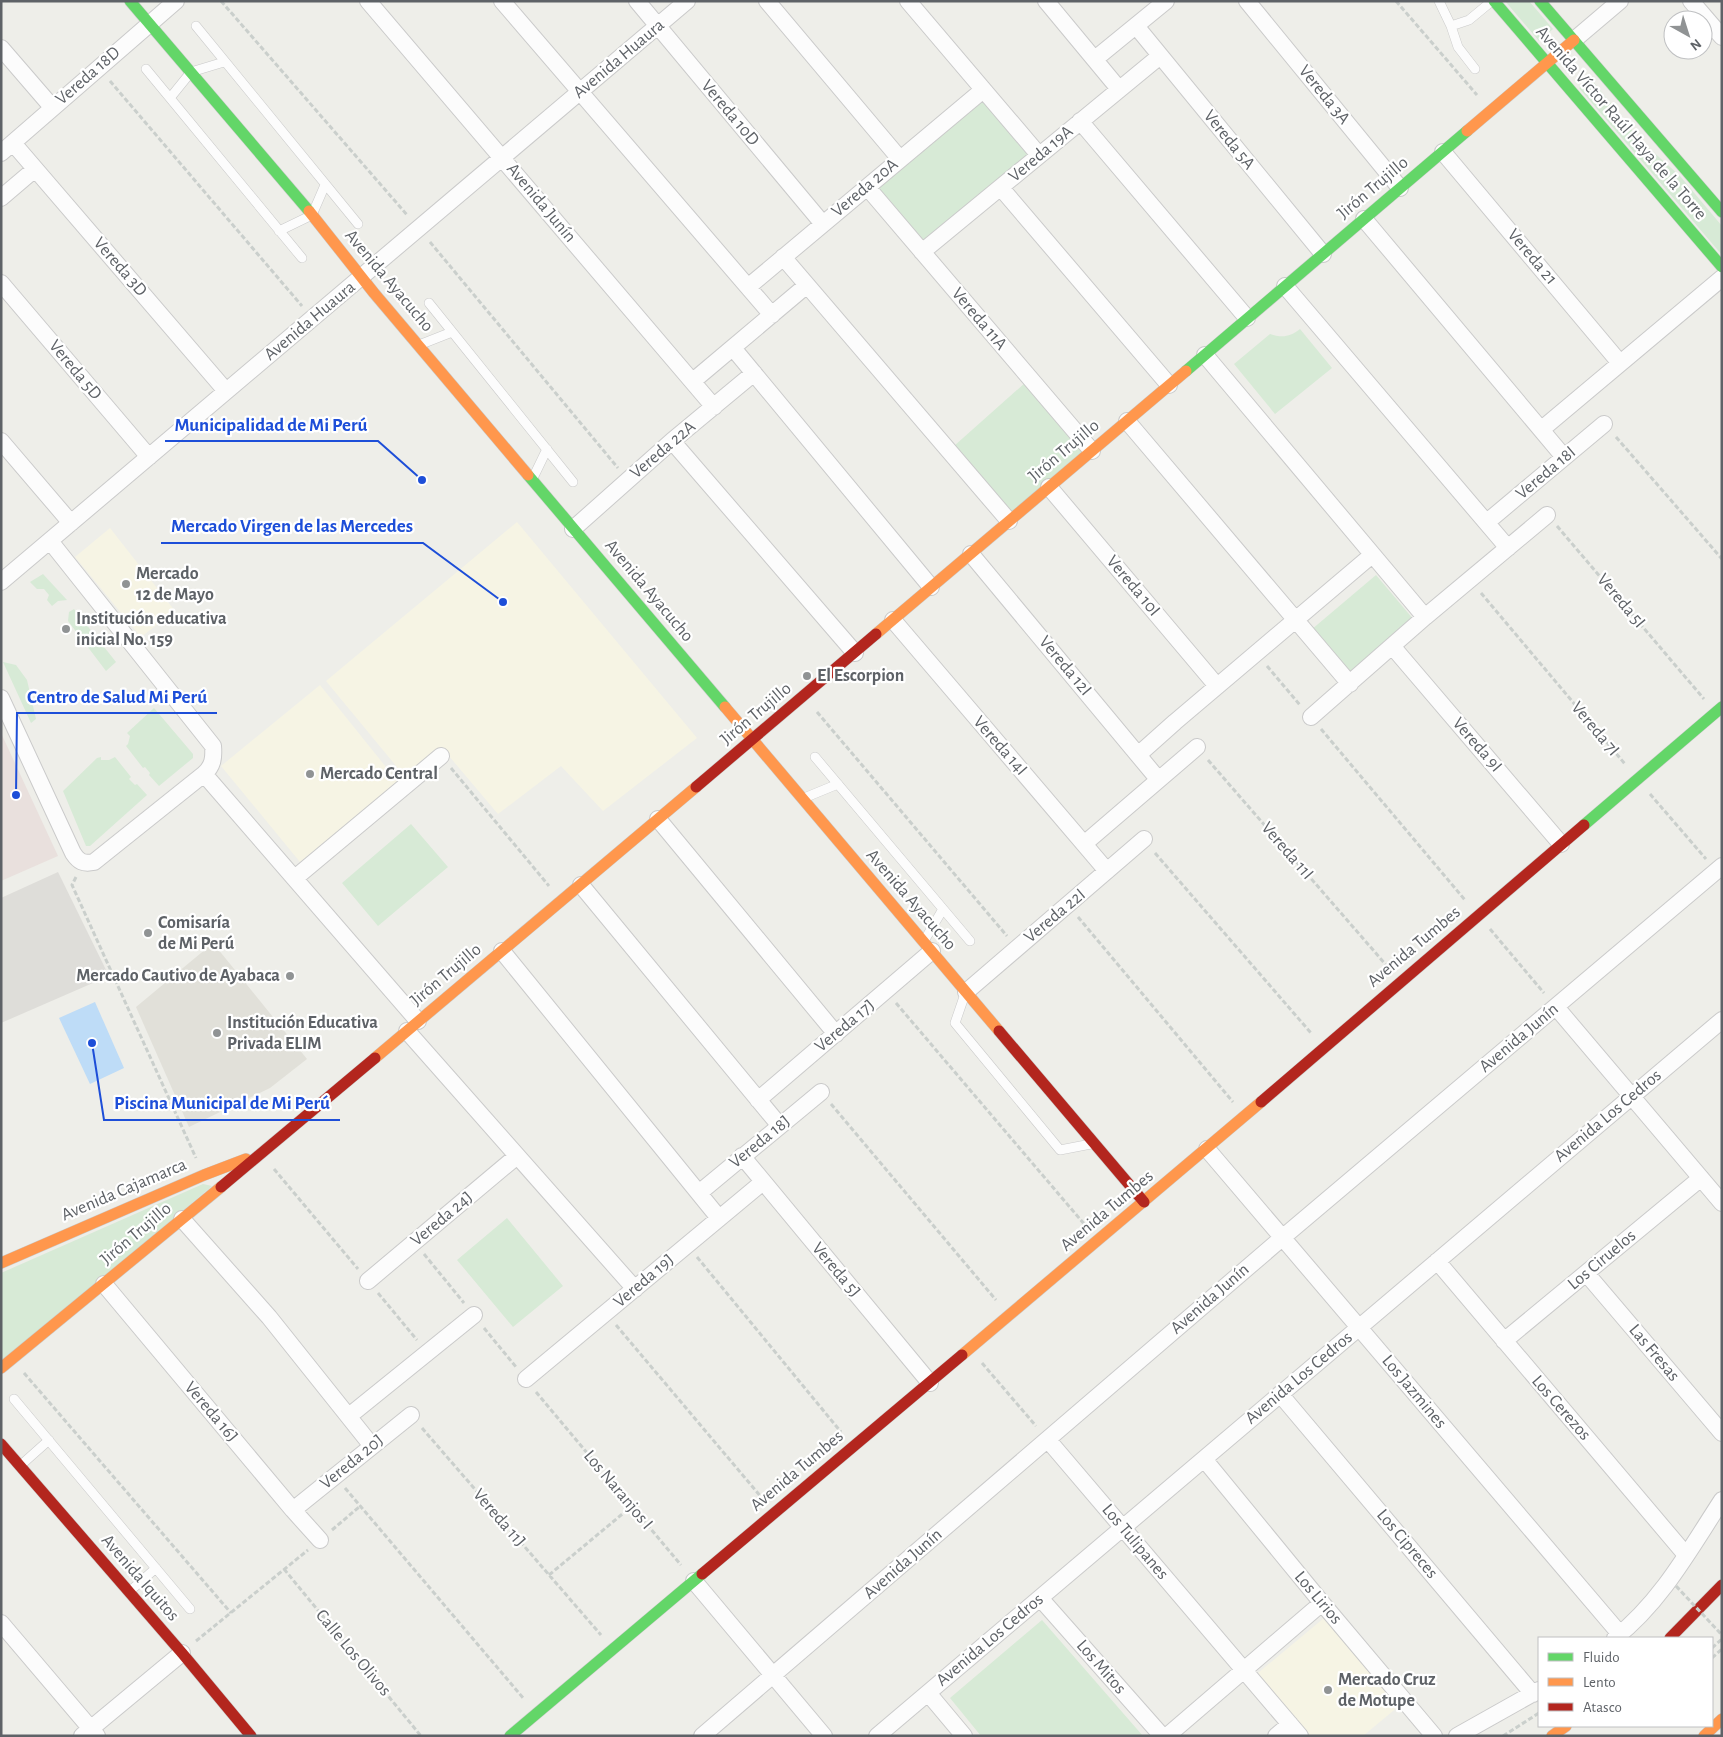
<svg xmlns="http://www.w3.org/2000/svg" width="1723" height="1737" font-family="'Alegreya Sans',sans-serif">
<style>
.commercial{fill:#f6f4e4}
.industrial{fill:#deddd9}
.education{fill:#e1e0d9}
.medical{fill:#e9e0dd}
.green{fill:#d7ead6}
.water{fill:#bedcf7}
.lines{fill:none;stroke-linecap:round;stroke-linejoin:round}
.lane-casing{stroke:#cacaca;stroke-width:10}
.street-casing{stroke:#cacaca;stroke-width:18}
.fast-casing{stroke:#c9caca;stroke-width:12}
.slow-casing{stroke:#c9caca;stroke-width:12}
.jam-casing{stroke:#c9caca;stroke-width:12}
.path{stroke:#cacfcc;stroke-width:3;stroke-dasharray:5 2.5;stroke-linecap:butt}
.lane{stroke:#fcfcfc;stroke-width:9}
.street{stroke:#fcfcfc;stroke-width:16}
.fast{stroke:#63d668;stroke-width:11}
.slow{stroke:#ff974d;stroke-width:11}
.jam{stroke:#b3261e;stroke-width:11}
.path-bridge{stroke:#cacfcc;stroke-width:3;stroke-dasharray:5 2.5;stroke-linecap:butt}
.poi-dot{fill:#909394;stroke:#fff;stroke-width:2}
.labels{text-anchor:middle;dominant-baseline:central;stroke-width:4.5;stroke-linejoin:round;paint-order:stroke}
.street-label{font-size:18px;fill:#5e6267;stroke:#fff}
.poi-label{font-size:18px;font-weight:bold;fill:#5e6267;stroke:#fff;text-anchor:start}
.leader{fill:none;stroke:#1d4ed8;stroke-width:2}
.callout-dot{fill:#1d4ed8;stroke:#fff;stroke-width:2}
.callout-label{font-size:19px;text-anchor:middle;font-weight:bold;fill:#1d4ed8;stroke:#fff;stroke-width:4.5;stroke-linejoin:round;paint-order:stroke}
</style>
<rect width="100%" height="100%" fill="#eeeee9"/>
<path class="commercial" d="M517,522L697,738L603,811L561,766L498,814L443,749L406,778L326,681Z
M110,528L175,611L141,637L75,557Z
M320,685L398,782L300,862L221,766Z
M1324,1618L1399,1706L1363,1736H1310L1258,1673Z"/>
<path class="industrial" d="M58,872L109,976L1,1023V898Z"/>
<path class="education" d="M213,943L307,1059L270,1088L189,1127L136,1007Z"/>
<path class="medical" d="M1,733L58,856L1,881Z"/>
<path class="green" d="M1505,1H1529L1553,29L1539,41Z
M1592,80L1639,139L1680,176L1722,226V255L1579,88Z
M982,97L1031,156L923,245L874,185Z
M1300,329L1332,368L1275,414L1234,364L1270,334C1282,338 1290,337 1300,329Z
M1026,382L1086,450L1009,514L954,446Z
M43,574L67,600L58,601L52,606L47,600L49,595L44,589H37L30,582Z
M1376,575L1414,620L1348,675L1311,630Z
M74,609L116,662L106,671L68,621L69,612Z
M3,662L16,665L27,680L36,719L31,723Z
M154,708L193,754V758L159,786L149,775L150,773L145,767L143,768L126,746L128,744L130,736L127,733Z
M101,757V760H109L115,757L131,777L129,779L135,785L137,784L147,795L90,846H86L63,791L97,758Z
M411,824L448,867L378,926L342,883Z
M203,1184L212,1186L1,1364V1273Z
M507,1218L563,1286L513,1327L457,1260Z
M1042,1620L1143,1736H981L950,1698Z"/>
<path class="water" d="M95,1002L124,1068L90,1084L59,1018Z"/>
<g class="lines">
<defs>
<path id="lane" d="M1439,1L1451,26L1458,47L1475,69
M196,26L358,224
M1451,26L1469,20L1492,1
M146,69L302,258
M170,98L191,72L224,62
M279,231L312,215L325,185
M429,303L573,482
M419,345L452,332
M533,478L547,449
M815,757L970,941
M804,798L838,784
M924,941L943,909
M965,994L955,1023L1060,1150L1091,1144
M14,1399L190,1609
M21,1465L49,1440
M130,1591L156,1568"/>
<path id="street" d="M368,1L714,407
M502,1L772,315
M637,1L823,224
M767,1L900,159
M908,1L1039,155
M1046,1L1119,89
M1247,1L1400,188
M1691,1L1722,37
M1136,26L1323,254
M1574,40L1620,1
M1,48L52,107
M1095,59L1166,1
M1080,121L1247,318
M13,143L226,391
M1443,152L1620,363
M1,153L176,1
M867,187L1092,451
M1001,188L1169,385
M1,198L35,169
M1364,219L1564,457
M922,252L1160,56
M783,257L1009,521
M1,283L149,457
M1285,286L1508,548
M748,287L983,90
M733,348L931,587
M1205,355L1425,617
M693,381L807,285
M1127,421L1350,684
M1542,429L1722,278
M1,441L71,523
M672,441L855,653
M1049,487L1217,686
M1487,522L1604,424
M573,529L672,441L754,373
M50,541L213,746C214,758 213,766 204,774L418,1021
M971,554L1158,779
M1,582L687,1
M893,620L1107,871
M1392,646L1561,844
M1,698L73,853C79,862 83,864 94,862L204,774
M1311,717L1425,617L1547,515
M1138,755L1175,722L1372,555
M658,819L836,1034
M1084,844L1197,747
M295,878L441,756
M581,885L780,1126
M502,951L719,1218
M966,992L1144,839
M1556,1007L1722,1203
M407,1031L635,1289
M758,1100L932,951
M1207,1149L1620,1634
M742,1156L930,1383
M699,1193L821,1092
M182,1219L269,1317L372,1446
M1437,1261L1686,1555
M1586,1273L1722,1433
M368,1281L517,1156
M104,1284L293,1510L320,1540
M1504,1341L1701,1178
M526,1379L763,1182
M1280,1394L1533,1694
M349,1416L474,1315
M1048,1440L1300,1736
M1204,1459L1322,1603L1434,1736
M293,1510L411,1415
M694,1581L824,1736
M1040,1598L1162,1736
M1,1623L97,1736
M1615,1638C1661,1602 1690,1549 1722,1500
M928,1693L964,1736
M82,1736L182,1653
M702,1736L1282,1238L1722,866
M877,1736L1722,1020
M1167,1736L1322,1603
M1276,1736L1290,1724
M1457,1736L1539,1690"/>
<path id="fast" d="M130,1L309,211
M1494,1L1722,267
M1540,1L1722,212
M1186,371L1467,131
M528,475L725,707
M1584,825L1722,707
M510,1736L702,1574"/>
<path id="slow" d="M1467,131L1574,40
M309,211L374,293L528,475
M876,634L1186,371
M725,707L999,1031
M375,1058L696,787
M1,1263L204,1175L246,1159
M962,1355L1261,1102
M1,1368L221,1187
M1552,1736L1566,1726
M1704,1736L1722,1719"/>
<path id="jam" d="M696,787L876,634
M999,1031L1144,1202
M1261,1102L1584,825
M221,1187L375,1058
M1,1444L182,1653L251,1736
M702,1574L962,1355
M1670,1638L1722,1585"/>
</defs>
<use href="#lane" class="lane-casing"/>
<use href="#street" class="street-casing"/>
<use href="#fast" class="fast-casing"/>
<use href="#slow" class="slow-casing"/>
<use href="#jam" class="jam-casing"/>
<path class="path" d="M221,1L408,216
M1396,1L1477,95
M110,81L302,306
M430,242L618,468
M1616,437L1722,559
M1557,526L1704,699
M1481,593L1625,764
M1267,666L1300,705
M817,712L1007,936
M1321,729L1465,900
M1208,760L1387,966
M451,768L549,886
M1650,794L1706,859
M1155,853L1311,1033
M76,877L72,885L196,1158
M1078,917L1233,1102
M1490,929L1544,993
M896,1003L1085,1225
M831,1104L996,1300
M274,1169L358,1269
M424,1254L464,1303
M697,1257L841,1432
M378,1293L417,1340
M616,1325L762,1498
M484,1328L516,1367
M982,1363L1036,1426
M24,1373L231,1613
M536,1392L681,1565
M422,1428L601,1635
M345,1488L524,1699
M332,1530L359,1507
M284,1569L421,1736
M549,1575L632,1506
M196,1641L308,1550
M1712,1648L1722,1639
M1712,1658L1722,1649
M1503,1736L1539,1713"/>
<use href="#lane" class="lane"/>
<use href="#street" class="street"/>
<use href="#fast" class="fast"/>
<use href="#slow" class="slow"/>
<use href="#jam" class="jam"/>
<path class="path-bridge" d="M1676,1586L1722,1635"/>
</g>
<g class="poi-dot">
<circle cx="126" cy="584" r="5"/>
<circle cx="66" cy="629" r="5"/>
<circle cx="807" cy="676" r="5"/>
<circle cx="310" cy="774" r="5"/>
<circle cx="148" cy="933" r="5"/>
<circle cx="290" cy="976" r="5"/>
<circle cx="217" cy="1033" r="5"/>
<circle cx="1328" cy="1690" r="5"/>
</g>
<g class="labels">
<g class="street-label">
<text transform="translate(619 59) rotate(-40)">Avenida Huaura</text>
<text transform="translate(88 76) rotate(-41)">Vereda 18D</text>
<text transform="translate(1324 95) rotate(51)">Vereda 3A</text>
<text transform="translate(730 113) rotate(50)">Vereda 10D</text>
<text transform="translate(1621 123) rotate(49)">Avenida Víctor Raúl Haya de la Torre</text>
<text transform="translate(1229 140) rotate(51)">Vereda 5A</text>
<text transform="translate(1041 154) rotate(-40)">Vereda 19A</text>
<text transform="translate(865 188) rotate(-40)">Vereda 20A</text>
<text transform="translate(1373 188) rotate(-40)">Jirón Trujillo</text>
<text transform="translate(541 203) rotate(50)">Avenida Junín</text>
<text transform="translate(1532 257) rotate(50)">Vereda 21</text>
<text transform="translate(120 267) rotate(49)">Vereda 3D</text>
<text transform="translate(389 281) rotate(50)">Avenida Ayacucho</text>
<text transform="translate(979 319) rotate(50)">Vereda 11A</text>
<text transform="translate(310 321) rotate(-40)">Avenida Huaura</text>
<text transform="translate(75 370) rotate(50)">Vereda 5D</text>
<text transform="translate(663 450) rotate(-40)">Vereda 22A</text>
<text transform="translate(1064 451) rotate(-40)">Jirón Trujillo</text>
<text transform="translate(1546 473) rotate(-40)">Vereda 18I</text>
<text transform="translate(1133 586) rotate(50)">Vereda 10I</text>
<text transform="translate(649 591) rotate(50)">Avenida Ayacucho</text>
<text transform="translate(1621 601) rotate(50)">Vereda 5I</text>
<text transform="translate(1065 666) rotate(50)">Vereda 12I</text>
<text transform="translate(756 714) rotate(-40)">Jirón Trujillo</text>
<text transform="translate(1595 729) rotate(50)">Vereda 7I</text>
<text transform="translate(1477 745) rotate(49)">Vereda 9I</text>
<text transform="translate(1000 746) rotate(49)">Vereda 14I</text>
<text transform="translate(1287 851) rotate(49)">Vereda 11I</text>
<text transform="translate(911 900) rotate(49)">Avenida Ayacucho</text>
<text transform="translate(1055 916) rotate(-40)">Vereda 22I</text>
<text transform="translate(1414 947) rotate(-40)">Avenida Tumbes</text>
<text transform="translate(446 975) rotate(-40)">Jirón Trujillo</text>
<text transform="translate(845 1026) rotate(-40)">Vereda 17J</text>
<text transform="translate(1519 1038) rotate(-40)">Avenida Junín</text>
<text transform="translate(1608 1116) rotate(-40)">Avenida Los Cedros</text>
<text transform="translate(760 1142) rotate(-39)">Vereda 18J</text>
<text transform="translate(124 1190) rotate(-23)">Avenida Cajamarca</text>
<text transform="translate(1107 1211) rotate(-40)">Avenida Tumbes</text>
<text transform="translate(442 1219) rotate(-40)">Vereda 24J</text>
<text transform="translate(136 1234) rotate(-40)">Jirón Trujillo</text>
<text transform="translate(1602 1260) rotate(-40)">Los Ciruelos</text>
<text transform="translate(836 1270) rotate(50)">Vereda 5J</text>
<text transform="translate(644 1281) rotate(-40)">Vereda 19J</text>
<text transform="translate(1210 1299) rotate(-41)">Avenida Junín</text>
<text transform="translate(1654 1353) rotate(50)">Las Fresas</text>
<text transform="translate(1299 1378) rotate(-40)">Avenida Los Cedros</text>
<text transform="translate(1414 1392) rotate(50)">Los Jazmines</text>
<text transform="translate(1561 1408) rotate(49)">Los Cerezos</text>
<text transform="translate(211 1412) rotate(50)">Vereda 16J</text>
<text transform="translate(352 1462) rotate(-39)">Vereda 20J</text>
<text transform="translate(797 1471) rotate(-40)">Avenida Tumbes</text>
<text transform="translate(618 1490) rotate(50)">Los Naranjos I</text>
<text transform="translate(499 1518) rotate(49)">Vereda 11J</text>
<text transform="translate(1135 1542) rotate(50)">Los Tulipanes</text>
<text transform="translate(1407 1544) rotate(50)">Los Cipreces</text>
<text transform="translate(903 1564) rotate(-41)">Avenida Junín</text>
<text transform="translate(140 1578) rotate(49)">Avenida Iquitos</text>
<text transform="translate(1318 1598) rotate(50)">Los Lirios</text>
<text transform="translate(990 1640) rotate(-40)">Avenida Los Cedros</text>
<text transform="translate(353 1653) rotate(50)">Calle Los Olivos</text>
<text transform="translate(1101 1667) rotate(49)">Los Mitos</text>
</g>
<g class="poi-label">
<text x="136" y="574">Mercado<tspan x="136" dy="21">12 de Mayo</tspan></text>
<text x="76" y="619">Institución educativa<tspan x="76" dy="21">inicial No. 159</tspan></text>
<text x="817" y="676">El Escorpion</text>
<text x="320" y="774">Mercado Central</text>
<text x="158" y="923">Comisaría<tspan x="158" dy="21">de Mi Perú</tspan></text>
<text x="280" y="976" text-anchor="end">Mercado Cautivo de Ayabaca</text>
<text x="227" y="1023">Institución Educativa<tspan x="227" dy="21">Privada ELIM</tspan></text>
<text x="1338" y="1680">Mercado Cruz<tspan x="1338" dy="21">de Motupe</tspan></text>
</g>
</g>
<path class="leader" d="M422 480L378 441H165M503 602L423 543H161M16 795L17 713H217M92 1043L104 1120H340"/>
<g class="callout-dot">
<circle cx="422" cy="480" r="5"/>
<circle cx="503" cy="602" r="5"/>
<circle cx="16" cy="795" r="5"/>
<circle cx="92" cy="1043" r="5"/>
</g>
<g class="callout-label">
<text x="271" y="431">Municipalidad de Mi Perú</text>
<text x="292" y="532">Mercado Virgen de las Mercedes</text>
<text x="117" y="703">Centro de Salud Mi Perú</text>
<text x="222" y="1109">Piscina Municipal de Mi Perú</text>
</g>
<rect width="1723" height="1737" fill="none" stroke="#5e6267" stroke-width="5"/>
<rect x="1538" y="1637" width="175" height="90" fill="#ffffff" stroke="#bfc0c2"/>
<rect x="1548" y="1653" width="25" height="8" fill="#63d668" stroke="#bfc0c2"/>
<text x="1583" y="1662" font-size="15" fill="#5e6267">Fluido</text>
<rect x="1548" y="1678" width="25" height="8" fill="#ff974d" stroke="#bfc0c2"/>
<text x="1583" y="1687" font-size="15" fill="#5e6267">Lento</text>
<rect x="1548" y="1703" width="25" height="8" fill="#b3261e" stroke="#bfc0c2"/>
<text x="1583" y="1712" font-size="15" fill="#5e6267">Atasco</text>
<g transform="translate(1688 35) rotate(141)"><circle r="24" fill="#ffffff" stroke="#bfc0c2"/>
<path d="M0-4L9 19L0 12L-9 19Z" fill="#909394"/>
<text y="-8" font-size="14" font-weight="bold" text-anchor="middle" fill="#5e6267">N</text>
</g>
</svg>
